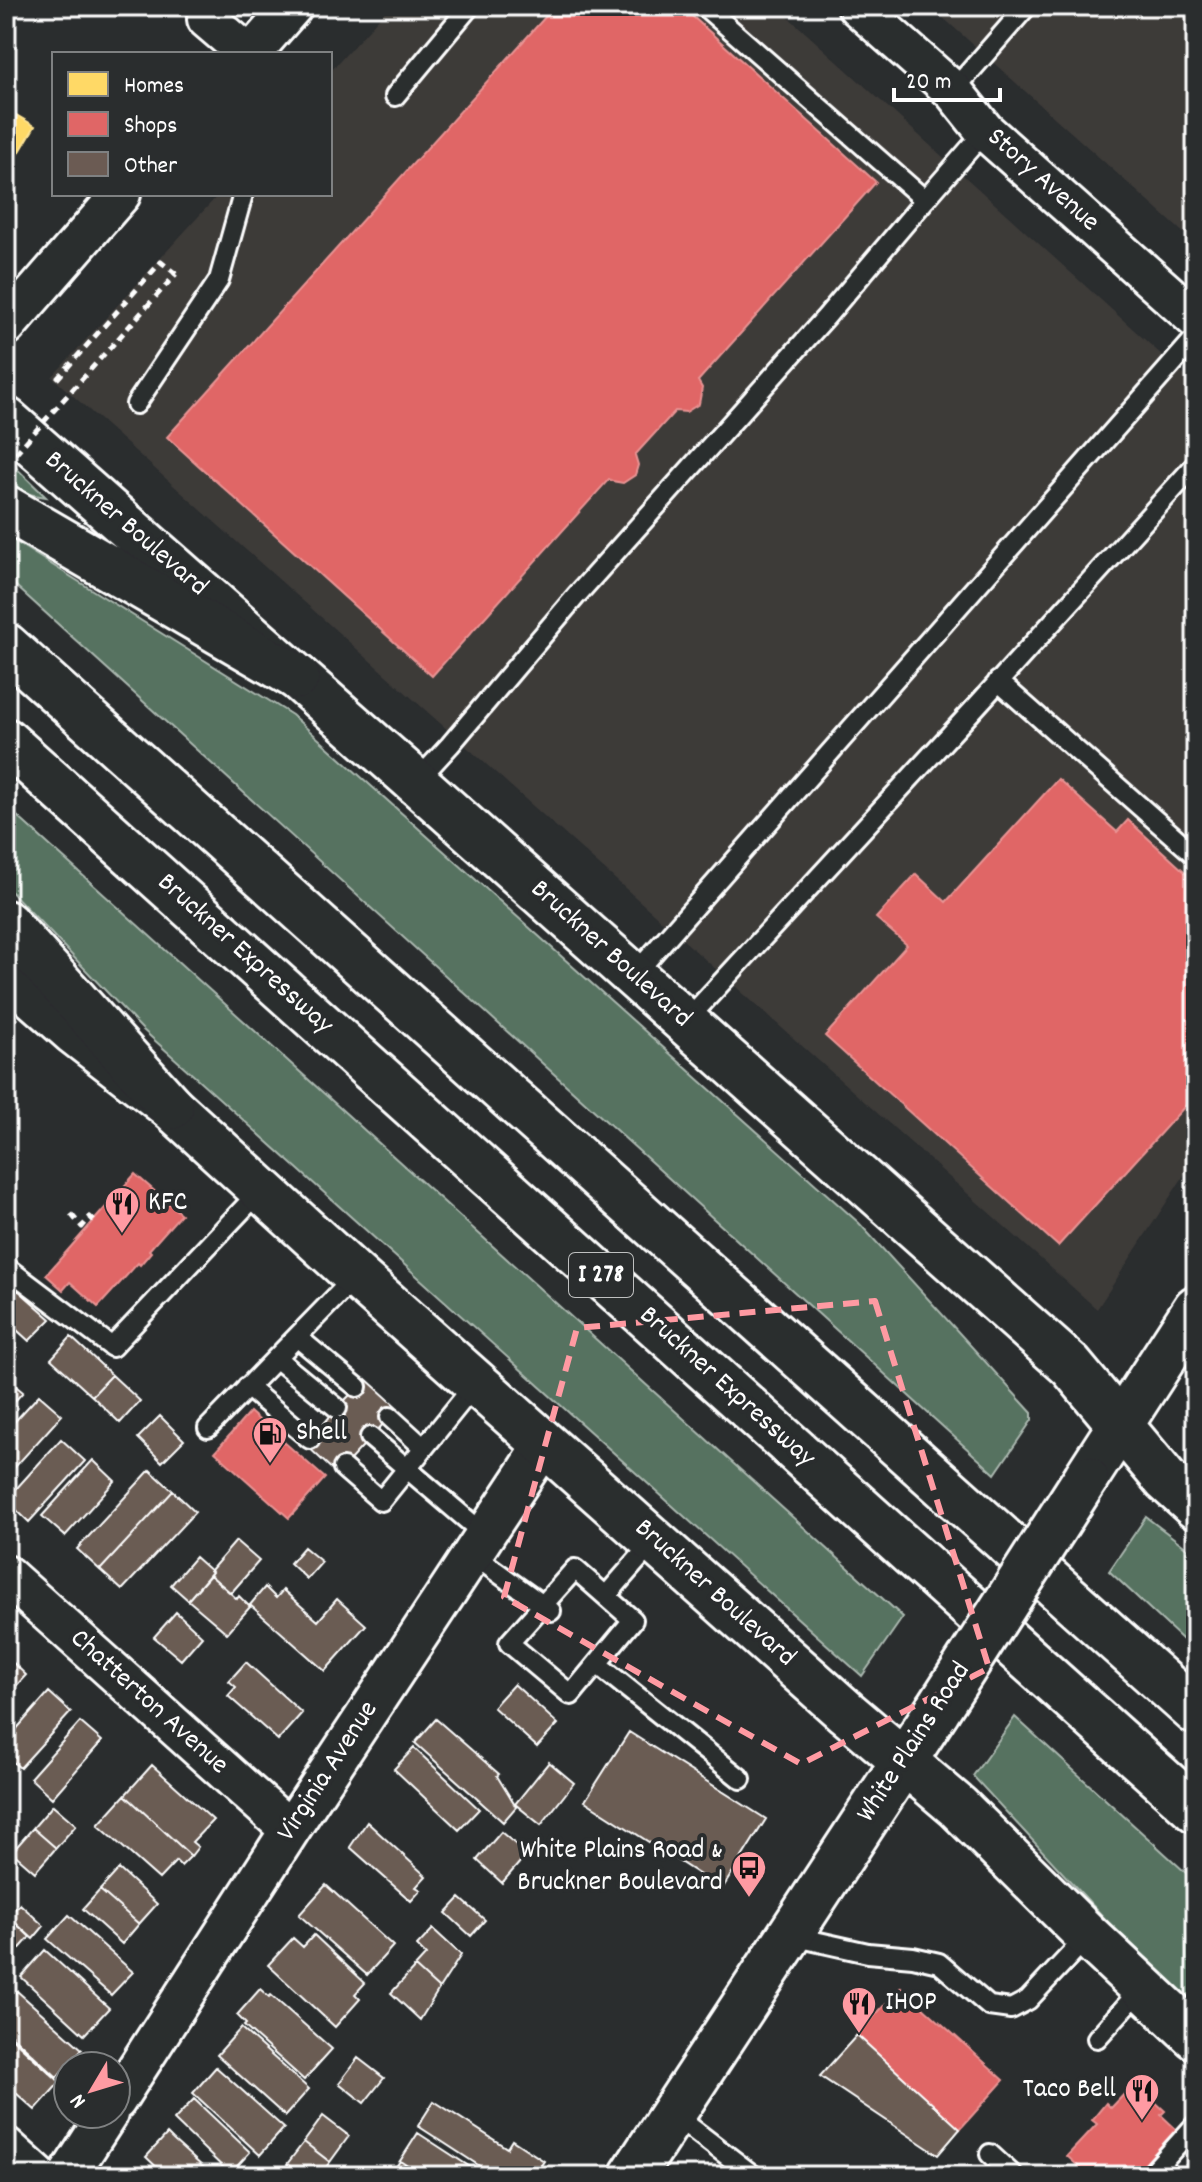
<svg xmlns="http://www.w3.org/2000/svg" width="1202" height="2182" font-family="Dekko,sans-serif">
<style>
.built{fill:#3e3b39}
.green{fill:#577260;stroke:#abb8b0;stroke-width:2}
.homes{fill:#ffd966;stroke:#ffe494;stroke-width:2}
.shops{fill:#e06666;stroke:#e99494;stroke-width:2}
.building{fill:#6b5b53;stroke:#fff;stroke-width:2}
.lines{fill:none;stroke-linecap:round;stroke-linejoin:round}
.lane-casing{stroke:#fff;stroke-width:24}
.street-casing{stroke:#fff;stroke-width:44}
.secondary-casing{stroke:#fff;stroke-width:50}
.highway-casing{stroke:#fff;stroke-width:50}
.path{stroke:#fff;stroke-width:5;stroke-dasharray:8 6;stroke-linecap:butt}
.lane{stroke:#2a2d2e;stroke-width:18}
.street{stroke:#2a2d2e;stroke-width:38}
.secondary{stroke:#2a2d2e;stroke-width:44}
.highway{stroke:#2a2d2e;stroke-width:44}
.secondary-bridge-casing{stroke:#fff;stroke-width:50;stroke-linecap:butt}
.path-bridge{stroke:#fff;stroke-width:5;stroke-dasharray:8 6;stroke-linecap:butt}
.secondary-bridge{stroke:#2a2d2e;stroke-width:44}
.marked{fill:none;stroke:#ff9aa2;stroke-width:6;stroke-dasharray:16 10;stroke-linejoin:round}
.labels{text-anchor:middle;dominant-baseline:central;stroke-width:8;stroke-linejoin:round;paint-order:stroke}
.shield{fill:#2a2d2e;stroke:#bfc0c0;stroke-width:2}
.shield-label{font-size:26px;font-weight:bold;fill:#fff}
.street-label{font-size:28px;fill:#fff;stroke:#2a2d2e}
.poi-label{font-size:28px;fill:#fff;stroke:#2a2d2e;text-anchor:start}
</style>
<rect width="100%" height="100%" fill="#2a2d2e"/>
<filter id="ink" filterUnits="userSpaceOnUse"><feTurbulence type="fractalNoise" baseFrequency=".0125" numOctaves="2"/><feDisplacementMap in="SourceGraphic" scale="16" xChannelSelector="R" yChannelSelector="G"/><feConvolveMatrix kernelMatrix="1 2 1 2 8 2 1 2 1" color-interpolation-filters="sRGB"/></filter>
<g filter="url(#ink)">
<path class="built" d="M390,6H776L1196,386V1157L1097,1309L52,377L219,194H330V72Z
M930,6H1196V244Z"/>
<path class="green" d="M6,458L46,497L10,491L6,489Z
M6,536L292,715L859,1223L1032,1413V1420L995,1474L6,577Z
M6,806L903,1617L862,1676L142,1029L6,886Z
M1146,1517L1196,1555V1652L1109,1571Z
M1015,1717L1196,1882V2006L1120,1935L973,1776Z"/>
<path class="homes" d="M6,109L35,126L6,175Z"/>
<path class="shops" d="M555,6H681L876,182L698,381L702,388L699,404L686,412L675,411L635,455L638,465L635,475L623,483L612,481L609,479L432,676L167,437Z
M1058,779L1117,832L1128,820L1196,882V1094L1058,1246L825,1036L907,945L876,918L916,874L946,902Z
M135,1174L181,1214L149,1250L151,1252L146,1258L140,1265L138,1263L98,1307L70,1282L63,1290L46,1275Z
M250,1412L325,1478L289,1518L215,1452Z
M901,1987L1004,2080L960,2129L857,2035Z
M1130,2088L1146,2102L1151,2098L1165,2111L1161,2115L1176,2129L1134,2176H1089L1067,2156L1097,2124L1092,2120L1106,2103L1111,2108Z"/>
<path class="building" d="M6,1278L18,1290L6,1303Z
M18,1290L51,1319L29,1341L6,1320V1303Z
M71,1337L112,1375L92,1396L51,1359Z
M6,1346L17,1356L6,1368Z
M112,1375L140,1401L120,1423L92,1396Z
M6,1378L23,1392L6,1411Z
M366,1379L398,1408L337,1474L306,1445L337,1408Z
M39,1395L62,1415L6,1477V1431Z
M160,1416L184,1440L162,1462L138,1438Z
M61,1439L85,1461L29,1522L6,1500Z
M93,1460L115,1481L65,1536L42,1516Z
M150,1470L173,1491L100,1570L77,1549Z
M173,1491L195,1512L122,1590L100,1570Z
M236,1541L259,1561L231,1593L210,1575L212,1572L211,1570Z
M304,1547L322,1562L307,1579L290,1563Z
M195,1557L212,1572L188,1600L171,1585Z
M210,1575L237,1599L239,1596L250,1607L227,1633L188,1600Z
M265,1587L276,1598L283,1590L318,1621L337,1599L366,1625L325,1671L250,1605Z
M176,1612L202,1636L181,1660L154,1637Z
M6,1656L26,1675L6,1697Z
M246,1662L302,1713L278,1740L228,1696L236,1687L229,1681Z
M514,1684L558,1724L537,1747L493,1707Z
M49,1692L71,1712L20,1768L6,1756V1741Z
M436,1719L499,1774L497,1776L516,1807L503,1822L415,1743Z
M80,1722L102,1741L52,1798L30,1778Z
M629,1732L766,1819L722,1889L585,1801Z
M414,1748L479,1809L459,1830L394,1769Z
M549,1762L574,1783L541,1825L515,1804Z
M152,1765L213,1820L192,1842L198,1847L191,1856L125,1795Z
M125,1795L191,1856L181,1866L176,1861L159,1879L98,1825Z
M53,1805L76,1825L56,1848L33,1828Z
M367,1822L426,1876L416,1887L421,1890L411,1901L350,1847Z
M33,1828L56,1848L35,1872L12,1852Z
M501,1832L527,1854L502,1883L477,1860Z
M119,1869L157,1904L139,1924L100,1890Z
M326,1885L393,1946L367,1975L299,1915Z
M100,1890L139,1924L122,1944L83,1909Z
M460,1898L485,1920L471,1936L446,1913Z
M20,1904L44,1926L33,1939L8,1916Z
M69,1915L133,1972L111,1995L47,1939Z
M8,1916L30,1937L6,1964V1919Z
M433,1929L461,1955L439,1989L415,1967L426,1955L417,1946Z
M314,1935L365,1983L355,1994L360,1999L335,2027L268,1965L293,1938L303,1947Z
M45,1950L109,2008L84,2035L21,1977Z
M415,1967L439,1989L420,2020L391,1993Z
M260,1989L269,1997L271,1995L332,2049L304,2080L244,2026L246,2024L237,2015Z
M17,1991L82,2049L57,2077L6,2030V2003Z
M241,2028L309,2089L285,2116L217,2055Z
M6,2033L60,2082L35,2110L6,2084Z
M857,2035L960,2129L938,2155L820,2076Z
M358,2058L384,2078L364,2103L339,2083Z
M216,2067L284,2128L260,2155L193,2093Z
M194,2099L250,2152L230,2174L174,2120Z
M434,2101L507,2148L512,2140L544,2161L534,2176H495L418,2126Z
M323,2116L349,2136L330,2162L304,2142Z
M418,2133L484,2176H423L400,2161Z
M167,2134L173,2140L213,2176H166L146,2157Z
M304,2142L330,2162L319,2176H302L287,2164Z
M400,2161L423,2176H390Z"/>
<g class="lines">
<defs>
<path id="lane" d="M704,6L925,200L985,131
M953,91L1027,6
M395,96L470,6
M136,404L219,280L243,194
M998,681L1196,856
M416,782L450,745L576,596L826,317L925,200
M634,975L1196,337
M685,1022L971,712L1196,464
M6,1267L112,1347L261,1190
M297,1337L357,1387
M276,1358L337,1408
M247,1387L310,1439
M390,1417L424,1448
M208,1428L356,1276
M370,1437L485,1535
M343,1468L381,1501L477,1382
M472,1554L551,1611
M575,1569L633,1620L571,1695L509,1643Z
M606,1596L654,1541
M597,1664L741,1779
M792,1936L868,1953L913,1957L939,1963L989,2006L1011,2009L1028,2000L1088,1936
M1097,2038L1143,1987
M673,2114L754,2176
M990,2154L1014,2176
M1149,2176L1196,2124"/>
<path id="street" d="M857,6L953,91L985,131L1196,319
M207,19L248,54
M251,54L293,6
M6,326L121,194
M6,1575L290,1830
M116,2101L290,1830L545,1444
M6,2147L38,2176
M68,2176L108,2114"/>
<path id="secondary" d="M6,420L416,782L1071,1366L1166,1480L1196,1507
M6,972L74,1032L171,1107L356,1276L846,1712L958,1807L1088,1936L1196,2037
M1086,1478L1196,1308
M632,2176L938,1709"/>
<path id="highway" d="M6,508L297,677
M6,646L1196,1712
M6,741L1196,1810
M6,923L171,1107"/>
</defs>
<use href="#lane" class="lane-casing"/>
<use href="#street" class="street-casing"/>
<use href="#secondary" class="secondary-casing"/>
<use href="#highway" class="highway-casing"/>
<path class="path" d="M57,379L161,262L176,274
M71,1214L82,1227L90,1217L94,1221"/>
<use href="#lane" class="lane"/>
<use href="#street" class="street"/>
<use href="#secondary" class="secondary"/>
<use href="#highway" class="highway"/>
<defs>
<path id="secondary-bridge" d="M938,1709L1086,1478"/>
</defs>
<use href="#secondary-bridge" class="secondary-bridge-casing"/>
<path class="path-bridge" d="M6,464L176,274"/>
<use href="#secondary-bridge" class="secondary-bridge"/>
</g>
</g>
<path class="marked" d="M875,1301L989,1668L801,1764L504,1597L577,1328Z"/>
<defs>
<symbol id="restaurant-pin" viewBox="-11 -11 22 30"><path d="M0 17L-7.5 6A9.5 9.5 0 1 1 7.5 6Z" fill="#ff9aa2" stroke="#2a2d2e"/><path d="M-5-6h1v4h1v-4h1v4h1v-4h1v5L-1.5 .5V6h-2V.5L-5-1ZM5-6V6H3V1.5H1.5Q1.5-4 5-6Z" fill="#111"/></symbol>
<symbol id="fuel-pin" viewBox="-11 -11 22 30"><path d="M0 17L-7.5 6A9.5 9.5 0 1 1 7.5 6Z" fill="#ff9aa2" stroke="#2a2d2e"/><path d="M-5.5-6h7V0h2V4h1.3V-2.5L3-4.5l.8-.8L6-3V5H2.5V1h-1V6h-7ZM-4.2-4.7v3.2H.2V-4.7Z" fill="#111"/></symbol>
<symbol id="bus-pin" viewBox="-11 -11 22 30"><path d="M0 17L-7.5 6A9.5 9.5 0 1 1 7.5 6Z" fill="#ff9aa2" stroke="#2a2d2e"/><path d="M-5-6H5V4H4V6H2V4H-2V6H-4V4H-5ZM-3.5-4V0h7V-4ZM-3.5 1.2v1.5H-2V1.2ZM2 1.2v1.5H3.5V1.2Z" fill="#111"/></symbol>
</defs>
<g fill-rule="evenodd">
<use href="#restaurant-pin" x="102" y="1184" width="40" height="54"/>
<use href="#fuel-pin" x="250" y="1414" width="40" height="54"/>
<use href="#bus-pin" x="729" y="1848" width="40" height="54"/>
<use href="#restaurant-pin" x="839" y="1984" width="40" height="54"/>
<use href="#restaurant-pin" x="1122" y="2071" width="40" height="54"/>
</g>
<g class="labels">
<rect class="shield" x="569" y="1253" width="64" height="44" rx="6"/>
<g class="shield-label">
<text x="601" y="1275">I 278</text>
</g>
<g class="street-label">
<text transform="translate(1042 181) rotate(42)">Story Avenue</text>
<text transform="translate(125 525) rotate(41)">Bruckner Boulevard</text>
<text transform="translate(244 955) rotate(42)">Bruckner Expressway</text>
<text transform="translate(610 955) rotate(42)">Bruckner Boulevard</text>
<text transform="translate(726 1388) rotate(42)">Bruckner Expressway</text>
<text transform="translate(714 1594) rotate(42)">Bruckner Boulevard</text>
<text transform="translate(148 1703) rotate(42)">Chatterton Avenue</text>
<text transform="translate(915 1743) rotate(-57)">White Plains Road</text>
<text transform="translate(329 1772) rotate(-57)">Virginia Avenue</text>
</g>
<g class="poi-label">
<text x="148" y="1204">KFC</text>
<text x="296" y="1434">Shell</text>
<text x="723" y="1852" text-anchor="end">White Plains Road &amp;<tspan x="723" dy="32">Bruckner Boulevard</tspan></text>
<text x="885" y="2004">IHOP</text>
<text x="1116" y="2091" text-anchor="end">Taco Bell</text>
</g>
</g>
<rect width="1202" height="2182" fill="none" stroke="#2a2d2e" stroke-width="32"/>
<rect x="16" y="16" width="1170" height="2150" fill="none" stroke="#fff" stroke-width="3" filter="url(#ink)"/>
<rect x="52" y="52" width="280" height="144" fill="#2a2d2e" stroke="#7f8182" stroke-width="2"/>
<rect x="68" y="72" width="40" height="24" fill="#ffd966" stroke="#7f8182" stroke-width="2"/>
<text x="124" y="92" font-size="24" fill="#ffffff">Homes</text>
<rect x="68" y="112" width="40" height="24" fill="#e06666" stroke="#7f8182" stroke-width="2"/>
<text x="124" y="132" font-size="24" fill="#ffffff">Shops</text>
<rect x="68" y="152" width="40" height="24" fill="#6b5b53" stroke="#7f8182" stroke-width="2"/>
<text x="124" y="172" font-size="24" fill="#ffffff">Other</text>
<g transform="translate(92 2090) rotate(232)"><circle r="38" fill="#2a2d2e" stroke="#7f8182" stroke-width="2"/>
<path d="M0-6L14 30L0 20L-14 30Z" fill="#ff9aa2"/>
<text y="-12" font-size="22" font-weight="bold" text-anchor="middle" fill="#ffffff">N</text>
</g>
<path d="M894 88v12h106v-12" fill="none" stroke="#ffffff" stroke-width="4"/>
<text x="906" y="88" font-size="24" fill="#ffffff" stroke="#2a2d2e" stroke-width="6" paint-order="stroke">20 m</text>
</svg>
